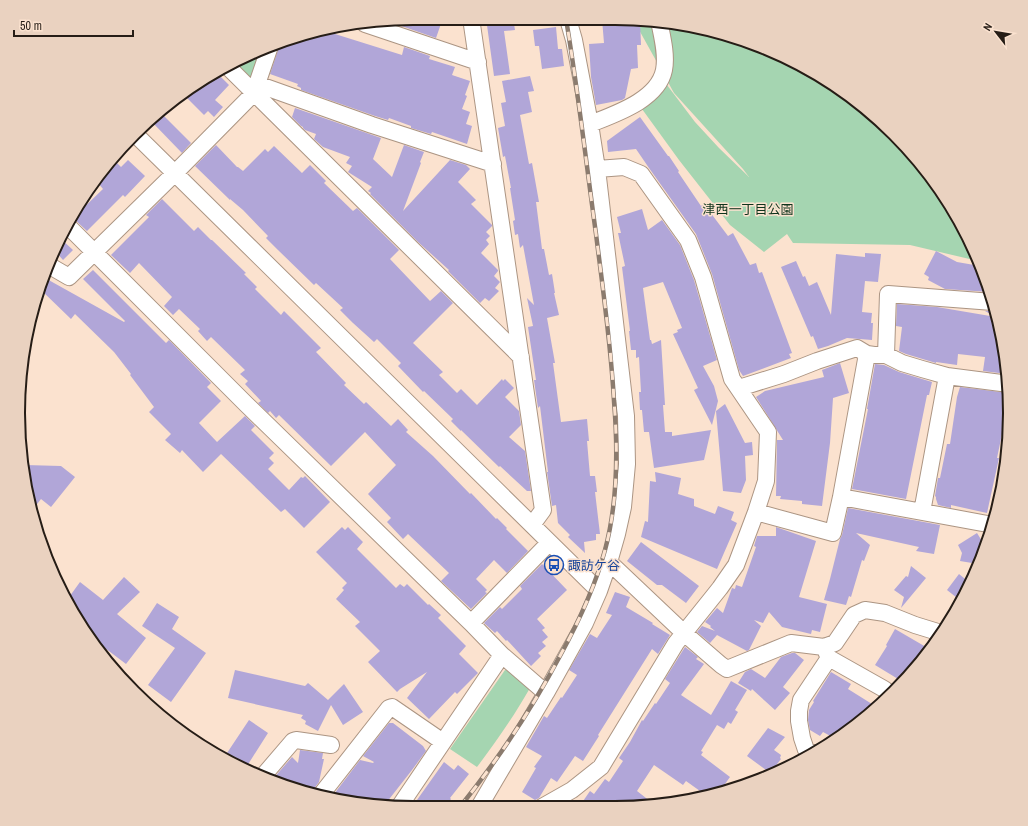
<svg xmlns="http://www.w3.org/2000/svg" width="1028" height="826" font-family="'Archivo Narrow','Noto Sans JP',sans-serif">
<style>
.green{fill:#a5d5b1}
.building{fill:#b1a6d8}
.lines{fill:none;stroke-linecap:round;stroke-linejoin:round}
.minor-casing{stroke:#ac9583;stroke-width:18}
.minor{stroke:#fff;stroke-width:16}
.rail-casing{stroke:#8b7b6e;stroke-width:4.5}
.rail{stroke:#fbe2cf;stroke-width:3;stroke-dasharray:9;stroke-linecap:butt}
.labels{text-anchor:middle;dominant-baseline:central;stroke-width:3;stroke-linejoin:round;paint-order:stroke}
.park-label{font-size:13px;fill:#0e341c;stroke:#fbe2cf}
.transit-label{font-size:13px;fill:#164399;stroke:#fbe2cf;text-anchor:start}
.rim{fill:none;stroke:#261d16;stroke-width:2}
</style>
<rect width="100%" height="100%" fill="#fbe2cf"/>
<path class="green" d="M633,19H641L692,26L766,48L813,71L876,116L929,173L969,238L978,261L910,245L793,243L787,234L764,252L730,225L679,160L642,109L667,85L695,122L719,148L749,177L743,169L674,93Z
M261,52L253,76L248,79L233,64Z
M505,670L512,671L530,688C514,716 496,742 477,767L450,749Z"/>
<path class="building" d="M413,18H443L436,38L387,21Z
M486,18H513L515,30L504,31L510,74L494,76Z
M602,19H640L641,45H637L638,68L631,69L625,98L622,100L596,105L591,77L589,44L604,43Z
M556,27L558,49H562L564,66L542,69L539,46H535L533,30Z
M328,29L336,32L335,34L402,55L404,47L430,56L429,59L455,67L452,75L470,81L465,95L467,96L462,109L470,112L466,124L472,126L467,144L432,132L431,134L411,128V126L389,118L388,120L375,116L301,90V88L297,86L298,84L270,74L280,44L311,31Z
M216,72L229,85L215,100L223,107L214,117L208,111L204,115L184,95L209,76L210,77Z
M530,76L534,91L528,92L532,112L520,115L529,164L532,163L539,202H536L542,249H544L549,275L552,274L555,293H554L559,315L547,318L555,363H553L561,422L587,419L589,441H587L590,476H595L597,492H595L600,534H596V540L584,542L585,553L568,537L570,535L558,523L556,505L552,506L547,472H548L540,406L538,408L534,380H536L528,327L533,326L527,298L534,305L523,245L520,248L518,234L515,235L513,221L515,220L510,188H511L505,156L503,157L498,128L505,126L501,103L506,102L502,81Z
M295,108L381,138L373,159L392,177L404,145L424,152L420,162L421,163L403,211L450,160L466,165L470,169L458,182L476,200L471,204L492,225V226L486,232L490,236L486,240L489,244L481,253L498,270V271L494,276L500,282L495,288L499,291L489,301L485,298L480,303L448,271L449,270L418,242L370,194L371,193L368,191L372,187L348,172L352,166L346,163L350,157L323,147L314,139L316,134L305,130L303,128V127L301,126L292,117Z
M161,113L191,143L182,153L151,121Z
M640,117L668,156H669L679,171L678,172L701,206L704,204L728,236L733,233L750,265L756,263L759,273L762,272L792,353L789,354L791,358L743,376L739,370L712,274L696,234L649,168L636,149L608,152L607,141Z
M216,145L237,167H238L243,171L265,149L268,152L274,146L302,173L310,165L326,181L324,183L353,211L357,208L399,250L390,259L430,301L441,291L453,303L413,343L443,372L439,375L457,393L461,389L477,405L502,379L503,381L505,379L514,388L505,397L519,411L521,425L509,437L525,451L531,491H527L500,466L499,467L461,430V431L451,421L453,419L424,391L423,392L398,366L401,363L377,339L374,342L353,323L340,310L343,308L316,283L314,285L278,250L266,238L268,236L243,210L230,199V200L195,166Z
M114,160L121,167L128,160L145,176L125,197L123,195L87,231L73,218L103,189L97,182Z
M162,199L194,231L198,227L211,240H212L246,273L244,274L257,287L255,289L281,315L284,311L321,348L316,352L346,383L344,385L364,404L366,402L391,426L398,419L408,430L406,432L433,456L470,494L471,493L496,519L497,518L507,528L506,529L528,551L507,573L494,560L476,579L487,590L485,592L487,593L471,609L441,581L449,573L408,534L403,539L387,522L391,518L368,494L396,465L365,432L331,466L279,415L276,418L270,411L268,413L258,403L261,401L245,384L248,381L240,374L245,370L211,337L207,341L198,331L200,329L179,309L173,315L164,306L172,297L139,263L130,273L111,255L149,217L146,215Z
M642,209L648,230L662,220L680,245L694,280L717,360L703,366L714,386L718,401L712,425L694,390L698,388L673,334L678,332L677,330L682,328L663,282L643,288L650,340H651L652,344L661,340L665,405H663L665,432H672V436L711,430L704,460L654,468L649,432H644L642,410H640L639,392H641L639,357L636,358V350H631L629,331H630L622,267L625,266L618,233H621L617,217Z
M61,239L73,250L63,260L56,252Z
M936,251L957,262L980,266L990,292L945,289L928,280L929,277L924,274Z
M865,253L881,254L878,282L865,281L862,312L872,313L871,323H873L872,340L847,338L828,346L818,349L813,336L811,337L781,267L796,261L803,277L805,276L809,286L817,282L831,315L836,254L865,257Z
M93,270L166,343L169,340L172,343L211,383L207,387L221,401L199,423L217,442L245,416L255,426L251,430L274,453L269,458L274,463L268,469L289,490L301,477L303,478L305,476L330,502L304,528L285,509L281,512L221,454L203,472L182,450L180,453L165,440L171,434L149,412L154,407L130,375L131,374L114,352L75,314L71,319L40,289L45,278L124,322L125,321L83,279Z
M897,304L937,307L996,317L985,311H997L1007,374L983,371L985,357L958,354L957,365L936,362V363L906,354L899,351L902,327L896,326Z
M840,363L849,393L833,398L830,443L822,506L802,504V501L780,499L781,496H776L777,440H783L756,397L765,391L824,377L822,370Z
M875,364L884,365L899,372L932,382L929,395H927L906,499L852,489L868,409H867Z
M960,387L1009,393L1008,415L1005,435L1002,434L997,458H999L987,513L951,505V508L938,505L936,499V497L935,496L938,478H940L947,444H950L957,397Z
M725,404L745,443L752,442L753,455L745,456L746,480L741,493L723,491L716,411Z
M25,465L61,466L75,477L51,507L41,499L31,512Z
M655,472L681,478L678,494L694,499V506L715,514L718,506L734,512L731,520L737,523L717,569L641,537L645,521L648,522L650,481L656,482Z
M848,508L940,525L934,554L916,551L919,547L856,533L870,545L864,561L862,560L851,597L849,596L846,605L824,600L830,579L840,539L842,535Z
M342,527L345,530L348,527L363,542L357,549L396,588L400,584L404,587L407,584L428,605L429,604L441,615L438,618L466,646L459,654L478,673L457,694L455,692L429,719L407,698L427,672L400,689L397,692L368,662L380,651L355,626L360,622L336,599L344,590L342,588L347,583L316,552Z
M776,527L816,541L799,597L827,604L820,632L812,630L811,634L782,627L769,612L763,623L754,620L761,626L749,650L747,651L717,635L710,643L697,632L702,626L715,631L710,627L711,626L705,622L717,608L723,613L732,588L735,589L736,585L742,587L756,547L754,546L757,536H776Z
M977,533L985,546V549L978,564L960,561L962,553L958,545Z
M641,542L699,586L686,603L662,585H657L627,561Z
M542,564L567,590L537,619L545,628L542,630L548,637L542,642L546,646L538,653L541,656L531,666L507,640L506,641L497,631L495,633L484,623L500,607L502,609L522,589L520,586Z
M911,566L926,578L901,608L904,597L894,590L906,576L908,577Z
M959,574L970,583L961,601L947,590Z
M124,577L140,592L117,614L146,638L126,664L93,639L67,600L80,582L103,600Z
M615,592L630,597L626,607L653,623L652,624L670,635L658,654L652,649L598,735L599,736L583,761L575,756L557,782L551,778L539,798L535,800L522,792L536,768L534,767L542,756L526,747L544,716L547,718L561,697L562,698L577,675L569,670L590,634L597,638L612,615L606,613Z
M157,603L179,617L172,629L206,653L171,702L148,685L175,648L142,626Z
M895,629L926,647L917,662L915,661L907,679L903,682L875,665L887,646L886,645Z
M685,647L698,657L696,659L704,664L681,695L711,715L731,681L747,690L735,710L738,712L731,724L728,722L724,729L717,725L701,751L703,752L701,755L730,777L717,795L707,796L686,781L683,785L654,765L637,791L655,805L641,807H579L590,791L594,794L605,779L609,782L623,761L619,758L630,742L642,720L643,721L655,703L656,704L670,683L665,679Z
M792,653H795L804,660L783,687L790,693L775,710L752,689L751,691L738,683L745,672L751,669L765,678L781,657Z
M235,670L305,686L308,683L328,700L344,684L363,712L343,725L331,705L318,731L305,724L306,721L301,718L303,715L228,698Z
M831,672L851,684L848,689L872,704L863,720L856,726L836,739L823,732L820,736L810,730L808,720L809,710L814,702L813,701Z
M249,720L268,733L247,766L227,753Z
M389,723H393L423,746L426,751L412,770L383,807L331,798L360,760L373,763L374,762L363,756Z
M768,728L785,737L774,750L781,755L780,758L781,759L770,773L747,756Z
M300,750L323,753L322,759H324L319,782L313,790L311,794L272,780L292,757L298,763Z
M444,762L454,770L458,765L469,774L450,798L451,799L445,807H412Z"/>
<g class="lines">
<defs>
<path id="minor" d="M471,18L543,510L532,525
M365,24L478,62
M227,66L521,357
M257,84L372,125L493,164
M590,124C615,114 658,100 664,70C667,55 662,36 659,21
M134,133L599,591
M67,225L246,404L471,623L502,655L546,693
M50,266L69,277L175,173L254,93L269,49
M886,355L888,294L993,302
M739,388L784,374L817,361L857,348L867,354L874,355H886L902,363L922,369L947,376L1009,384
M841,497L993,525
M756,512L833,533L841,497L867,354
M922,512L947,376
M609,562L684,633L721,665L727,669L791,643L824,647L835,643L854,615L865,610L885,613L915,625L941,633
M471,623L549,543
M825,649L829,658L884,689L890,694
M813,753L806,750L802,738L799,721V711L801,700L829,658
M263,776L293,741L296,740L331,745
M320,796L389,708L392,707L443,742
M399,807L502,655
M479,807L546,693L585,623L599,591L609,562L617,534L623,507L627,464L626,416L597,169L590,124L574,40L568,19
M542,807L572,790L601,767L676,643L720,588L736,565L756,512L766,481L768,432L732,379L703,277L688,240L641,174L624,167L597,169"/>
</defs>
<use href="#minor" class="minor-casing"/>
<use href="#minor" class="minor"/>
<defs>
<path id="rail" d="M460,807C499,758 532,709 561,654C579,621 595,587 605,550C618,502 618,450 614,401C611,345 603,290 596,234C586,162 578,90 566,19"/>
</defs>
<use href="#rail" class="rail-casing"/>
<use href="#rail" class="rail"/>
</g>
<defs>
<symbol id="bus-ring" viewBox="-11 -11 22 22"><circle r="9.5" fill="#fbe2cf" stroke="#1a4fb4" stroke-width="1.5"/><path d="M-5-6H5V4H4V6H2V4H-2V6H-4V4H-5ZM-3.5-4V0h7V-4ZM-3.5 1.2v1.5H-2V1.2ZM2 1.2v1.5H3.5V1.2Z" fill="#1a4fb4"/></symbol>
</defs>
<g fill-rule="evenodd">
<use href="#bus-ring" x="543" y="554" width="22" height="22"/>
</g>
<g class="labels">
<g class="park-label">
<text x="748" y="209">津西一丁目公園</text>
</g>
<g class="transit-label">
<text x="568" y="565">諏訪ケ谷</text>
</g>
</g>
<path d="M0 0H1028V826H0ZM413 25H615A388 388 0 0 1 1003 413V413A388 388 0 0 1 615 801H413A388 388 0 0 1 25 413V413A388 388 0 0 1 413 25Z" fill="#ead2c0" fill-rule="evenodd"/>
<path class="rim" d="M413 25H615A388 388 0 0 1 1003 413V413A388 388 0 0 1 615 801H413A388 388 0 0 1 25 413V413A388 388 0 0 1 413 25Z"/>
<g transform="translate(996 32) rotate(301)" stroke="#fbe2cf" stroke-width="3" paint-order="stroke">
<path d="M0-3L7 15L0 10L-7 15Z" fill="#261d16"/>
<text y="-6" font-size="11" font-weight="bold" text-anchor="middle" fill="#261d16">N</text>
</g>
<path d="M14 30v6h119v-6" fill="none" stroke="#261d16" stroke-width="2"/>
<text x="20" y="30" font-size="12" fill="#261d16" stroke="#fbe2cf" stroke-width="3" paint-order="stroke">50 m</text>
</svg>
